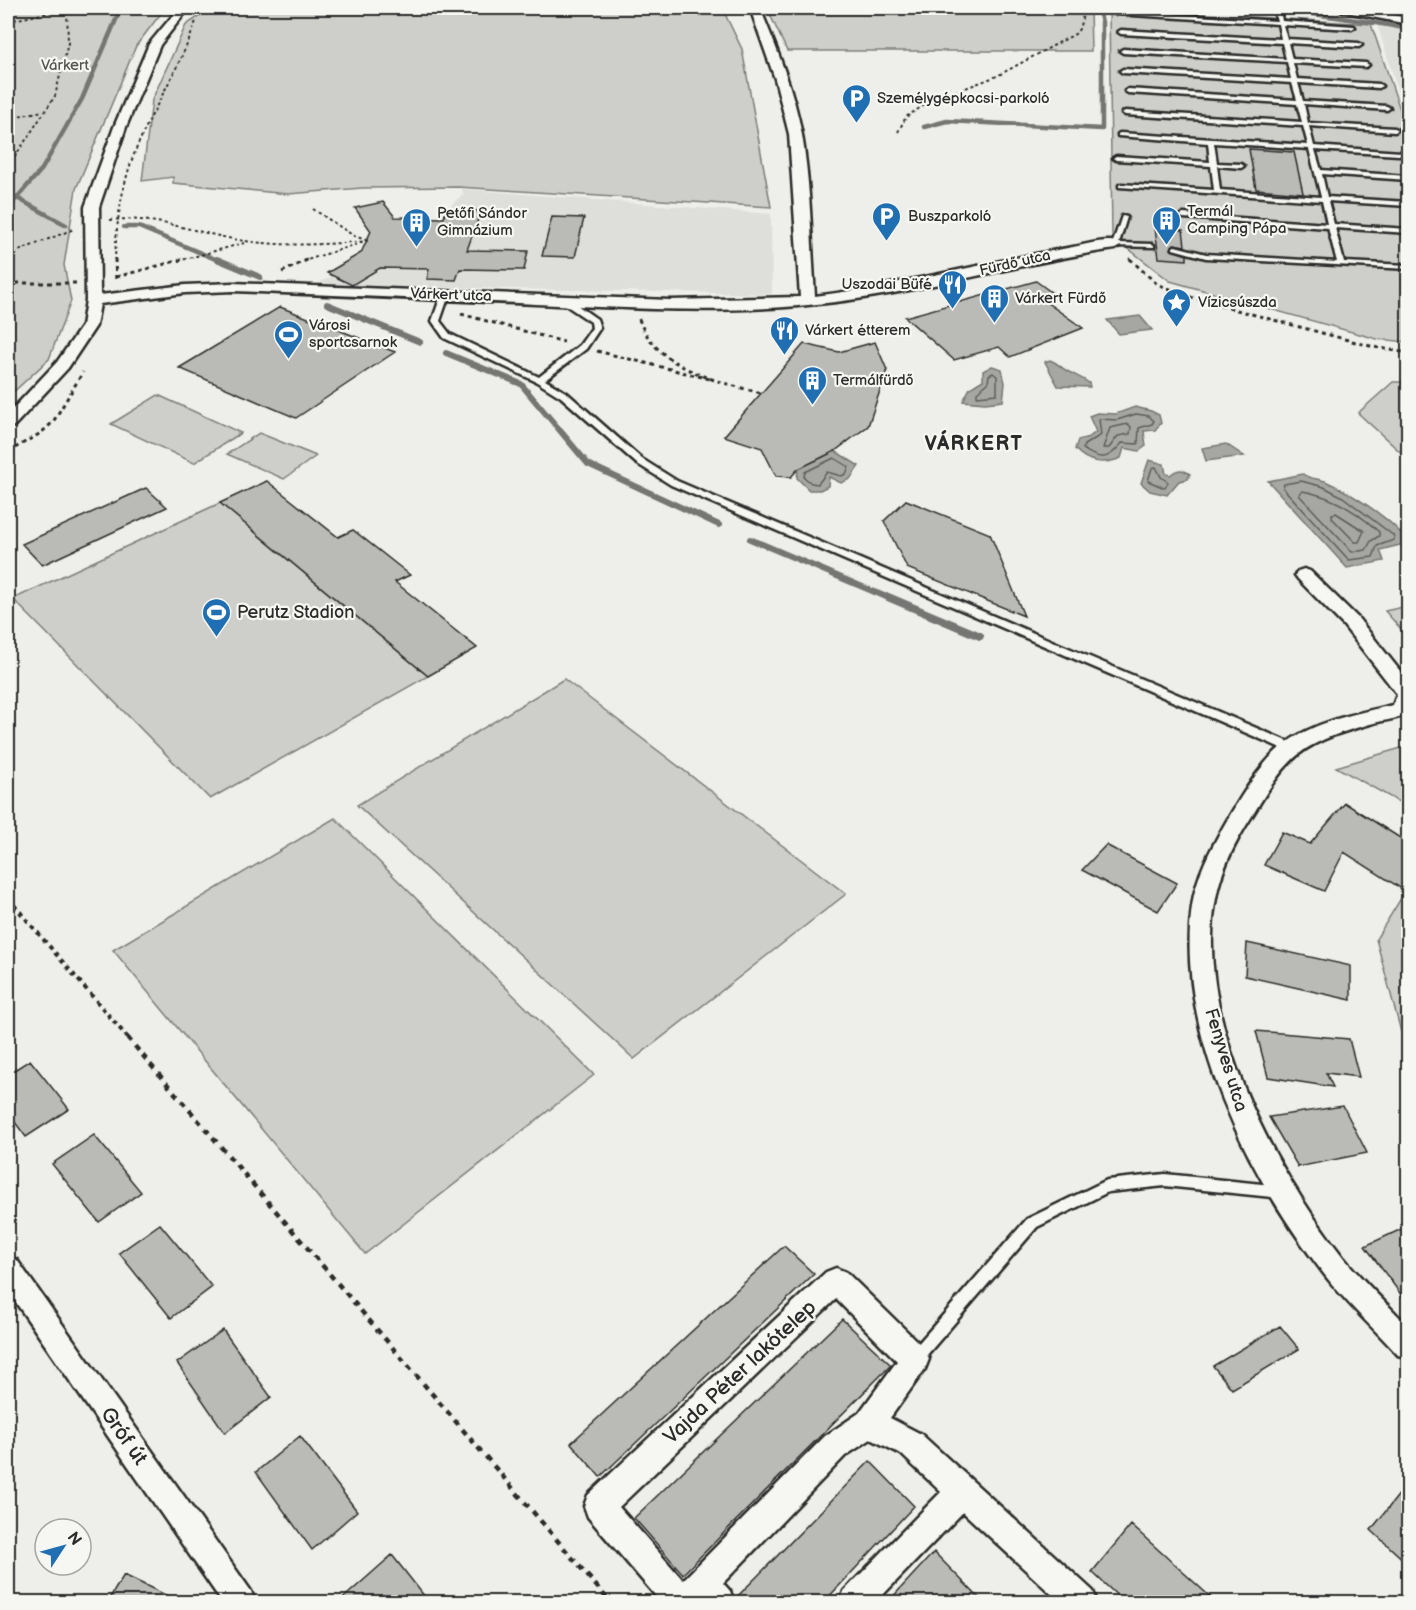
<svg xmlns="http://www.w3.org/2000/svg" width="1416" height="1610" font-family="'Balsamiq Sans',sans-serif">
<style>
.built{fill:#dededb}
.green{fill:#cececa;stroke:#7c7c7a;stroke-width:1.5}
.water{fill:#a6a6a3;stroke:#757573;stroke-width:1.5}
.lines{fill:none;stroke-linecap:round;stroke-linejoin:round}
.shore{stroke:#5c5c5b;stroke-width:1.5}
.stream-far2{stroke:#757573;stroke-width:4.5}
.stream-far1{stroke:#757573;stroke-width:6}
.stream{stroke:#757573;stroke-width:8}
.building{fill:#babab7;stroke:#2b2b2b;stroke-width:1.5}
.service-casing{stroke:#2b2b2b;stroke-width:5}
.minor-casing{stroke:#2b2b2b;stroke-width:5}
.path-far3{stroke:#2b2b2b;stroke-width:2;stroke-dasharray:3 3;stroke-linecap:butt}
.path-far2{stroke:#2b2b2b;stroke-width:3;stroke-dasharray:4 4;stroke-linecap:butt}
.path-far1{stroke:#2b2b2b;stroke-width:4;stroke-dasharray:4.5 4.5;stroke-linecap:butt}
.path{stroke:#2b2b2b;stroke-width:4.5;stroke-dasharray:6 6;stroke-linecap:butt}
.service{fill:#f6f6f2;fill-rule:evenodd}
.minor{fill:#f6f6f2;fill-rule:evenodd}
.labels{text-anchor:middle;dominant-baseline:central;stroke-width:4.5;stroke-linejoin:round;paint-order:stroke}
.far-park-label{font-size:15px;fill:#545453;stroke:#f6f6f2}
.far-poi-label{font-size:15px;fill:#2b2b2b;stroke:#f6f6f2;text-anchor:start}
.far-street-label{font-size:15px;fill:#2b2b2b;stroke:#f6f6f2}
.poi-label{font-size:18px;fill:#2b2b2b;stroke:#f6f6f2;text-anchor:start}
.street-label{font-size:18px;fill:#2b2b2b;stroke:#f6f6f2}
.far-district-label{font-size:20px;font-weight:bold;letter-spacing:1.5px;fill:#2b2b2b;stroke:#f6f6f2}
.near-street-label{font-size:21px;fill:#2b2b2b;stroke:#f6f6f2}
</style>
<rect width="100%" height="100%" fill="#eeeeea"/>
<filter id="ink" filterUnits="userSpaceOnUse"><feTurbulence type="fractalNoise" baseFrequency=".0167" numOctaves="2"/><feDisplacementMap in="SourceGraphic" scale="12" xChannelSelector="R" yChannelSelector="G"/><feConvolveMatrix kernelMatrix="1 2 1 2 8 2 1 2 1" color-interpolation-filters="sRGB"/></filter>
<g filter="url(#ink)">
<path class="built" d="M1375,18L1408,25V122L1377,24Z
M462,189L771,214L772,294L315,285L333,276L328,273L361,253L372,233L355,208L383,202L390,210L384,212L388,217L443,218L446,210L463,194Z"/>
<path class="green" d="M8,8H165L136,46L76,189L64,265L71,301L49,359L8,397Z
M205,8H722L742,49L771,207L458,187L362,188L288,194L173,183V177L142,181L152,100L186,25L203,14Z
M767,8H1090L1091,51H787Z
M1109,8L1371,24L1408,133V342L1377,339L1170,281L1112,236Z
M1393,382H1408V459L1358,413Z
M158,395L241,433L194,463L111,424Z
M259,433L316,456L284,479L227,454Z
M220,503L428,676L210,799L13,599Z
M1408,606V637L1385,611Z
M564,679L846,894L634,1059L357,805Z
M1408,746V807L1336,767Z
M335,818L594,1075L365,1254L113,950Z
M1408,887V1058L1376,939Z"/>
<path class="water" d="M1140,316L1152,330L1119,334L1107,320Z
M1050,360C1058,363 1060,367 1067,371C1075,375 1082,378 1089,383L1090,387L1058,386L1045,362Z
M992,366L1002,369L1005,383L1003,401L985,403L963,401L970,388L983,380V371Z
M1135,407L1151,411L1159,415L1161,423L1155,430L1144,431L1146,446L1139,451L1124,448L1121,458C1104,465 1087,463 1075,449L1078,440L1089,437L1096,432L1089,416L1097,413L1116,414Z
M1226,444L1244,456L1206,461L1202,448Z
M835,451L859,466L850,479L841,483L829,477L828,486L820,490H809L797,478L798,469Z
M1149,460L1164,464L1166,474L1170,475C1178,469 1181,468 1190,474L1188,479L1179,481L1167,495L1150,491L1141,483Z
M1303,474C1311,480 1317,478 1325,481C1348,491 1397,522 1408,543L1380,550L1384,561L1347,568L1268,481Z"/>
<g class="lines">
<path class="shore" d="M993,373L997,376V394L977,396V392L988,383L989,375Z
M1136,414L1149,416L1154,421L1152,424L1139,428L1138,444L1122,443C1109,459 1102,462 1083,449L1084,445L1101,435L1099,419L1117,420Z
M1128,424L1131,427L1130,434L1118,436L1109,448H1103L1110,428Z
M834,458L849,467L846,474L841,476L827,472L818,484L811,483L804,477L805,472Z
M1156,467L1161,477L1168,482L1165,488L1148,481L1152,468Z
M1301,481L1324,487L1343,497L1394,536V540L1377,546L1373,557L1349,560L1283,488L1284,484Z
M1302,491C1331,496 1358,512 1379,532V536L1371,541L1366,550L1352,552L1299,495Z
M1336,513L1364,531L1359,542H1355L1332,518V514Z"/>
<path class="stream-far2" d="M1274,8C1319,16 1364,19 1408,29
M924,127L947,121L1102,129V22L1098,8
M17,198L66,225
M8,208L42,169L82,99L121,8
M124,227H139L220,261"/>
<path class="stream-far1" d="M217,259L260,277
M327,304L420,342
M446,353L521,384L588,464L719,525
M750,539L891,599"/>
<path class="stream" d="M888,597L980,636"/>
</g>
<path class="building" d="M1249,149L1294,152L1303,193L1256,189Z
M383,202L395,217L444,218L446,210L481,211L467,250L528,251L524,270L460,269L456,280L427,279L429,269L380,268L352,285L327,273L361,253L371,231L355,208Z
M552,217L584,218L575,257L542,256Z
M1155,228L1183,230L1185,246L1174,244L1171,249L1187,255V260L1159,258Z
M1036,281L1059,298L1046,302L1083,328L1010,357L999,347L954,360L905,317Z
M280,307L395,352L296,418L179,368Z
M875,342L887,370L868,426L835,451L798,469L791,477L776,476L762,448L724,436L804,344L839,352Z
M267,481L338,537L353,530L410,575L395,582L477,648L428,676L220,503Z
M146,488L167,507L42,565L22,544Z
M906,500L990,534L1024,616L907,568L884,521Z
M1345,803L1408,843V893L1344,852L1324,891L1264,865L1282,832L1310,844Z
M1106,845L1177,883L1158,911L1082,870Z
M1247,943L1351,966V1000L1245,976Z
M1256,1031L1349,1039L1359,1077L1326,1073L1333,1087L1268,1077Z
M30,1060L69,1109L26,1137L8,1113V1074Z
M1343,1106L1367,1153L1298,1167L1269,1117Z
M94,1135L141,1192L99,1222L52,1164Z
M160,1224L212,1287L171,1318L119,1253Z
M1408,1226V1304L1365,1246Z
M784,1246L814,1274L600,1477L571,1443Z
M842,1319L891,1365L683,1574L634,1518Z
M1280,1326L1299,1349L1232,1389L1213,1366Z
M223,1330L271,1397L225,1433L177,1363Z
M300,1436L357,1511L312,1550L256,1472Z
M870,1461L914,1506L824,1602H736L735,1599Z
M1408,1483V1564L1371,1530Z
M1131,1525L1216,1602H1124L1092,1572Z
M934,1552L983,1602H888Z
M392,1555L429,1602H339Z
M124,1575L180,1602H107Z"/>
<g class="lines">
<defs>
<path id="service" d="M1117,11L1277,21L1275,15L1278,13L1281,15L1282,21L1354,26L1355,27L1352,29L1283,25L1287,39L1359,43L1362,45L1359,47L1288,43L1292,59L1366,63L1369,65L1366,67L1293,63L1297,79L1379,84L1382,86L1379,88L1298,83L1303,101L1387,106L1390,108L1387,110L1304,104L1308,123L1395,128L1398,130L1395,132L1309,126L1314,146L1401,152V154L1399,155L1315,150L1321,170L1408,176V180L1322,174L1327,197L1408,202V206L1328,201L1334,224L1408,229V233L1335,228L1344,262L1408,265V269L1206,258L1173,249V247L1175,246L1206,254L1337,262L1328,228L1183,218L1180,216L1183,214L1327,224L1322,201L1119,187V185L1121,184L1214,190L1211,166L1116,160L1113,158L1116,156L1210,162L1208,143L1118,136V134L1120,133L1308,145L1303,126L1125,115L1122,113L1125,111L1302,122L1297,104L1128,93L1125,91L1128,89L1297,100L1292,83L1123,73L1120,71L1123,69L1291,79L1287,62L1123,53L1120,51L1123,49L1286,59L1282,43L1121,34L1118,32L1121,30L1281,39L1278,24L1115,14V12ZM1214,143L1309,149L1321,197L1220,190L1217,166L1241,168L1244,166L1241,164L1217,163Z
M1122,216L1127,217L1119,243L1152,244L1154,245V247L1113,246L1112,245Z
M442,293L449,295L440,321L450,334L539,377L580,345L592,328L591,322L561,302V298H567L597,319L600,328L586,349L545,380L567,393L642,459L677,481L1296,745L1297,748L1292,752L1288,751L671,485L636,463L561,397L537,382L444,338L432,321Z
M1165,1174L1281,1186L1286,1188L1287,1192L1286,1196L1281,1198L1165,1186L1108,1192L1037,1227L920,1363L915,1365L910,1363L908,1358L910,1353L1027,1219L1107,1180Z"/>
<path id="minor" d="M179,8H189L160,45L126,127L99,207L100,295L185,285L233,283L670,300L800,297L789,134L775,79L750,8H760C777,49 794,91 802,135C811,188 811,242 815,296C902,285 987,262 1073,247C1085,245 1113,236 1122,245L1115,249C1012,264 911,296 808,305C718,314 626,308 536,304C435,299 334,295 233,291L185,293L100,304L96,326L68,368L14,426L8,428V414L57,362L82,326L86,300L85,207L114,127L149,44Z
M1336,8H1355L1408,18V24L1341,11Z
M1304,569L1310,571L1358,618L1408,681V714C1398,719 1385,720 1374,723C1349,730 1319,738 1299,754C1279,770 1265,795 1252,816C1236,841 1221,869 1216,898C1193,1016 1272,1167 1343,1257C1363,1281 1386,1303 1408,1326V1358L1398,1355C1374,1328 1346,1303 1324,1274C1249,1177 1175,1032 1192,906C1196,876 1211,848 1226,822C1240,798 1263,759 1286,743C1316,721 1358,713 1393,705L1397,694L1344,626L1298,579L1295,575L1298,571Z
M8,1256L17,1260L251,1591L255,1602H222L8,1291Z
M836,1268L846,1272L925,1349L929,1359L925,1369L890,1418L921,1434L1093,1591L1097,1602H1060L963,1512L876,1602H840L844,1591L941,1492L901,1454L871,1439L845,1456L723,1583L730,1591L734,1602H661L588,1517L584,1506L588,1495L826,1272ZM836,1299L897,1361L859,1413L825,1436L683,1580L619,1507Z"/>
</defs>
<use href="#service" class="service-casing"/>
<use href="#minor" class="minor-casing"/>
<path class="path-far3" d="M8,21L67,9
M8,118L43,111
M898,132L906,117L929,102L997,76L1075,34L1079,29L1085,8
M8,167L55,96L68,43L67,8
M313,209L354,236L366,240
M110,220C153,216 192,231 233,239C277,247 322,245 367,241L304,261
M8,255L74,229
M1129,258L1132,261
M115,261C116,223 122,182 137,147C155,104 181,66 196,21
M178,261L248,242"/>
<path class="path-far2" d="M115,259L116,283
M1130,259L1157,284L1196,299L1374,347L1408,353
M282,272L309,259
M116,277L184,259
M8,283H76
M461,314L564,342
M639,319C656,368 715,381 761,393
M597,351L714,380
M8,452L41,433L53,422L83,372"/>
<path class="path-far1" d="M8,898L128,1038"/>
<path class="path" d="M127,1037L610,1602"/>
<use href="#service" class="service"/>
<use href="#minor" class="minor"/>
</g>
</g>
<defs>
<symbol id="parking-pin" viewBox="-11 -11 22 30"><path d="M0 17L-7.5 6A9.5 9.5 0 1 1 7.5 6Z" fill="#1f6fb2" stroke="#f6f6f2"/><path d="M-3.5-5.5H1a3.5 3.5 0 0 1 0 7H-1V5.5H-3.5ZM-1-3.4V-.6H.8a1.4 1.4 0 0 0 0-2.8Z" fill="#fff"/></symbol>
<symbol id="building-pin" viewBox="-11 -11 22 30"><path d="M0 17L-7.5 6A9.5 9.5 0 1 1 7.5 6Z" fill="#1f6fb2" stroke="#f6f6f2"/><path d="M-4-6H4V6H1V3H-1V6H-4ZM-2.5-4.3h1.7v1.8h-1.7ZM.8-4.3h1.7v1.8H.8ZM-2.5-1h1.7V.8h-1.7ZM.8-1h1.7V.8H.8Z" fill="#fff"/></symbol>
<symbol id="restaurant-pin" viewBox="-11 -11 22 30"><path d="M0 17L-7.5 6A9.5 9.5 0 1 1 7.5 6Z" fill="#1f6fb2" stroke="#f6f6f2"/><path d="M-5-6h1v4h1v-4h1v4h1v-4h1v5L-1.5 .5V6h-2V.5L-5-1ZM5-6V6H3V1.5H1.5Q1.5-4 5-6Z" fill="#fff"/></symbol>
<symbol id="sight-pin" viewBox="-11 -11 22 30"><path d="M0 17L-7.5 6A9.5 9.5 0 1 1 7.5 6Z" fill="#1f6fb2" stroke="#f6f6f2"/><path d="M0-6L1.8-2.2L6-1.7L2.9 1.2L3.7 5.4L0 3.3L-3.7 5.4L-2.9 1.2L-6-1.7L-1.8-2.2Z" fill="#fff"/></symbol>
<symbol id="stadium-pin" viewBox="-11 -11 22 30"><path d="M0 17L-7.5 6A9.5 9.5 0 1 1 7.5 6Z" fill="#1f6fb2" stroke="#f6f6f2"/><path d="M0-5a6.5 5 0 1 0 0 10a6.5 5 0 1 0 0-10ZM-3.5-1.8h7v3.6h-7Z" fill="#fff"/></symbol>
</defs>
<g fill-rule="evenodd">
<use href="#parking-pin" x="840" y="82" width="33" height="45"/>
<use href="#parking-pin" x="870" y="200" width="33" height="45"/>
<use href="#building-pin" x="1150" y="204" width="33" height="45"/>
<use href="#building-pin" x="400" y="206" width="33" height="45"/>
<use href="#restaurant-pin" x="936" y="268" width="33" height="45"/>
<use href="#building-pin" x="978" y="282" width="33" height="45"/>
<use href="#sight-pin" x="1160" y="286" width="33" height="45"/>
<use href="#restaurant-pin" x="768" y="314" width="33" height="45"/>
<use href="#stadium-pin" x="272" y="318" width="33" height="45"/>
<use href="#building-pin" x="796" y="364" width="33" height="45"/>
<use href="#stadium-pin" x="200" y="596" width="33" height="45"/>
</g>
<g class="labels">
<g class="far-park-label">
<text x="65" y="65">Várkert</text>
</g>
<g class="far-poi-label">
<text x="877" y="98">Személygépkocsi-parkoló</text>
<text x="1187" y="211">Termál<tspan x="1187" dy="17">Camping Pápa</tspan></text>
<text x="437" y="213">Petőfi Sándor<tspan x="437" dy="17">Gimnázium</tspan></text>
<text x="908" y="216">Buszparkoló</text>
<text x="932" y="284" text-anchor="end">Uszodai Büfé</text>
<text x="1015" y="298">Várkert Fürdő</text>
<text x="1198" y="302">Vízicsúszda</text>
<text x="309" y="325">Városi<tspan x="309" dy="17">sportcsarnok</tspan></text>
<text x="805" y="330">Várkert étterem</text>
<text x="833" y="380">Termálfürdő</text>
</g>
<g class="far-street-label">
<text transform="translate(1015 263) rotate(-13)">Fürdő utca</text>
<text transform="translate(451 295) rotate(2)">Várkert utca</text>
</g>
<g class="poi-label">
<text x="237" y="612">Perutz Stadion</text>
</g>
<g class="street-label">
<text transform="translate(1226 1060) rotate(73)">Fenyves utca</text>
</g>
<g class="far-district-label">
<text x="974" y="444">VÁRKERT</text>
</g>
<g class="near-street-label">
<text transform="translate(740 1372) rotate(-43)">Vajda Péter lakótelep</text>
<text transform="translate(124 1436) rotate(55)">Gróf út</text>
</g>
</g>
<rect width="1416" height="1610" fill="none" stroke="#f6f6f2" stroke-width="30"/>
<rect x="15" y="15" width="1386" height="1580" fill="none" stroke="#2b2b2b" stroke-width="2" filter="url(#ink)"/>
<g transform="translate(63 1547) rotate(54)"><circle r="28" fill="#f6f6f2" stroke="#a5a5a2" stroke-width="1.5"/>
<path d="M0-4.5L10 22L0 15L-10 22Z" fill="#1f6fb2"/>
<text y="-9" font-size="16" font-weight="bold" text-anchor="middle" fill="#2b2b2b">N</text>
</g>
</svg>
